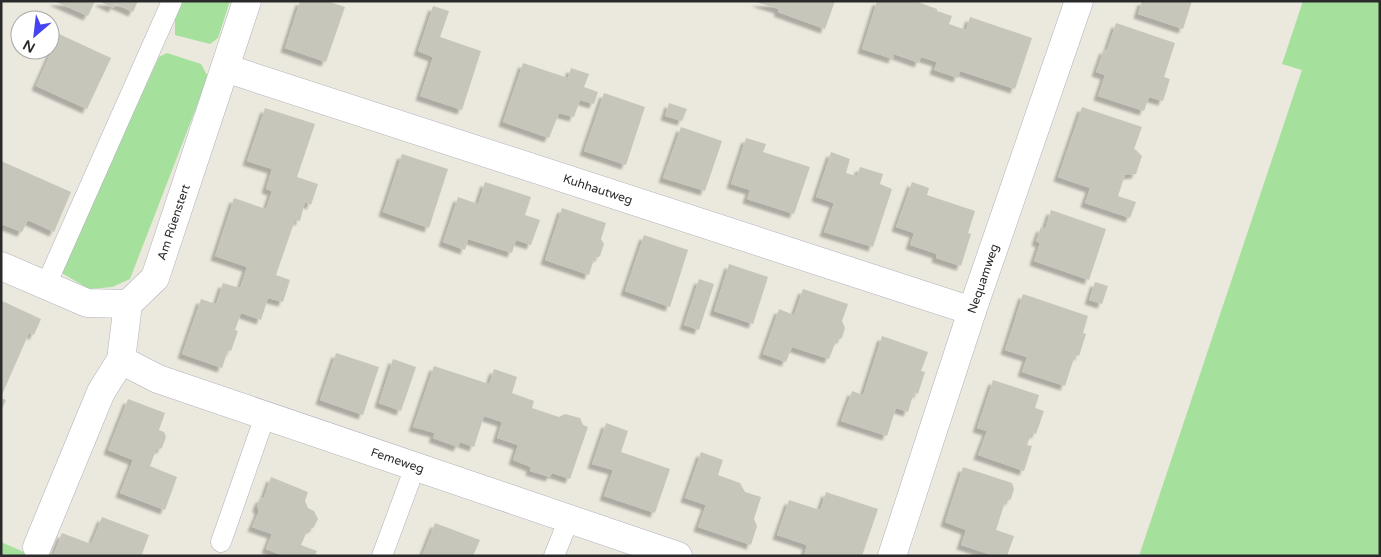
<svg xmlns="http://www.w3.org/2000/svg" width="1381" height="557" font-family="'Varela Round',sans-serif">
<style>
.green{fill:#a5e09c}
.building{fill:#c7c6bb;filter:url(#shadow)}
.lines{fill:none;stroke-linecap:round;stroke-linejoin:round}
.service-casing{stroke:#b0b0bd;stroke-width:21}
.minor-casing{stroke:#b0b0bd;stroke-width:29}
.service{stroke:#fff;stroke-width:20}
.minor{stroke:#fff;stroke-width:28}
.labels{text-anchor:middle;dominant-baseline:central;stroke-width:4.5;stroke-linejoin:round;paint-order:stroke}
.street-label{font-size:12px;fill:#2a2a2a;stroke:#fff}
</style>
<defs>
<filter id="shadow"><feDropShadow dx="-4.5" dy="4.5" stdDeviation="1" flood-color="#0004"/></filter>
</defs>
<rect width="100%" height="100%" fill="#ebe8dd"/>
<path class="green" d="M183,1H230L218,38L210,44L175,35V19Z
M1303,1H1380V556H1139L1302,70L1282,64Z
M167,53L201,64L208,77L130,279L112,287L89,289L60,272L159,57Z
M1,542L33,556H1Z"/>
<path class="building" d="M54,1H95L88,16Z
M99,1H138L133,12L115,4L113,8Z
M300,1H327L345,7L326,62L285,48Z
M835,1L825,29L778,12L779,9L756,2Z
M877,1H915L937,9V11L952,16L949,24L966,30L970,17L1032,38L1015,89L960,71L958,78L934,70L937,62L921,57L919,63L894,54L893,59L862,49Z
M1142,1H1192L1183,29L1138,14Z
M433,6L449,11L440,37L481,51L462,110L420,96L433,57L418,51Z
M1116,23L1175,43L1164,77L1170,79L1163,101L1149,97L1144,111L1098,96L1105,75L1096,72L1104,49L1107,50Z
M59,34L111,58L87,109L36,86Z
M523,63L568,78L571,68L589,74L584,87L598,92L594,104L580,100L574,117L559,113L549,138L503,122Z
M604,93L645,107L626,165L584,151Z
M669,103L687,109L682,121L665,116Z
M1082,107L1142,127L1134,149L1136,150L1142,156L1136,174L1125,175L1118,196L1136,202L1130,218L1085,203L1090,188L1058,177Z
M265,108L315,124L297,177L318,184L311,205L305,202L300,221L295,220L276,275L290,280L283,302L268,298L261,320L241,313L235,330L238,331L231,351L228,350L222,368L182,354L201,299L216,304L223,283L240,288L247,267L215,256L234,198L266,209L272,191L266,189L272,169L247,161Z
M681,127L722,141L705,191L663,178Z
M746,138L766,144L763,152L810,167L794,214L747,199L750,190L731,184Z
M831,152L850,159L846,173L857,176L860,167L883,174L880,184L892,189L873,247L824,232L834,203L816,197Z
M402,154L448,169L429,228L383,212Z
M1,161L71,192L54,232L28,220L22,232L1,224Z
M485,182L531,197L525,215L540,220L531,245L516,240L512,253L468,239L465,250L443,242L458,197L478,204Z
M912,182L929,188L927,195L975,211L968,233L971,234L961,266L936,258L937,254L910,245L914,233L896,227Z
M562,208L606,223L601,239L604,244L600,256L594,259L589,275L545,260Z
M1051,210L1106,229L1089,280L1034,261L1040,243L1036,241L1041,227L1045,229Z
M644,235L688,250L670,307L625,291Z
M729,264L768,277L753,324L714,311Z
M699,279L714,284L699,330L684,325Z
M1095,282L1108,286L1102,304L1089,300Z
M803,289L848,304L842,321L845,328L842,338L836,341L829,359L792,347L786,362L763,354L779,309L794,315Z
M1023,294L1088,316L1083,333L1086,334L1079,356L1075,355L1065,386L1022,372L1027,357L1005,350Z
M2,301L41,319L34,335L29,333L1,397Z
M882,336L928,352L921,371L925,372L918,394L914,392L908,412L896,408L887,436L841,421L852,391L863,395Z
M336,353L379,367L363,415L320,400Z
M393,359L416,367L401,411L379,403Z
M434,366L489,384L494,369L517,377L512,393L534,401L532,408L559,417L565,414L580,418L583,425L588,427L570,479L552,473L550,477L530,471L531,467L513,460L518,445L497,438L502,422L484,416L474,447L460,442L458,447L433,438L435,433L413,427Z
M993,380L1039,395L1035,408L1044,411L1036,434L1032,432L1027,445L1032,446L1024,471L978,455L987,431L977,428Z
M1,398L6,400L1,411Z
M128,399L165,413L159,430L164,432L166,437L162,448L156,450L150,466L177,477L165,510L120,493L133,460L108,450Z
M606,423L628,431L621,452L670,469L655,513L604,496L613,470L592,464Z
M701,452L723,460L718,475L740,483L745,492L761,497L754,519L757,526L751,545L698,527L706,505L685,498Z
M963,467L1012,483L1014,489L1011,499L1005,502L996,530L1014,536L1007,556H995L961,545L966,530L945,522Z
M271,477L308,492L305,501L308,508L314,511L318,519L314,527L307,531L301,545L317,551L315,556H284L266,549L272,534L252,527L259,511L257,506L260,499L264,497Z
M826,492L878,509L862,556H804L807,545L777,535L789,500L820,510Z
M102,517L149,535L142,554L145,556H53L62,533L91,544Z
M435,523L480,540L473,556H422Z"/>
<g class="lines">
<defs>
<path id="service" d="M46,285L172,1
M221,542L265,416
M382,556L415,467
M554,556L569,519"/>
<g id="minor">
<path id="s1" d="M225,68L972,311"/>
<path id="s2" d="M1,266L87,303L128,304L155,278L247,1"/>
<path id="s3" d="M128,304L121,360L158,379L678,556"/>
<path d="M37,547L101,392L121,360"/>
<path id="s4" d="M892,556L972,311L1079,1"/>
</g>
</defs>
<use href="#service" class="service-casing"/>
<use href="#minor" class="minor-casing"/>
<use href="#service" class="service"/>
<use href="#minor" class="minor"/>
</g>
<g class="labels">
<g class="street-label">
<text stroke="none"><textPath href="#s1" startOffset="392">Kuhhautweg</textPath></text>
<text stroke="none"><textPath href="#s2" startOffset="231">Am Rüenstert</textPath></text>
<text stroke="none"><textPath href="#s4" startOffset="292">Nequamweg</textPath></text>
<text stroke="none"><textPath href="#s3" startOffset="351">Femeweg</textPath></text>
</g>
</g>
<rect width="1381" height="557" fill="none" stroke="#2a2a2a" stroke-width="5"/>
<g transform="translate(35 35) rotate(208)"><circle r="24" fill="#ffffff" stroke="#aaaaaa"/>
<path d="M0-4L9 19L0 12L-9 19Z" fill="#4644f1"/>
<text y="-8" font-size="14" font-weight="bold" text-anchor="middle" fill="#2a2a2a">N</text>
</g>
</svg>
